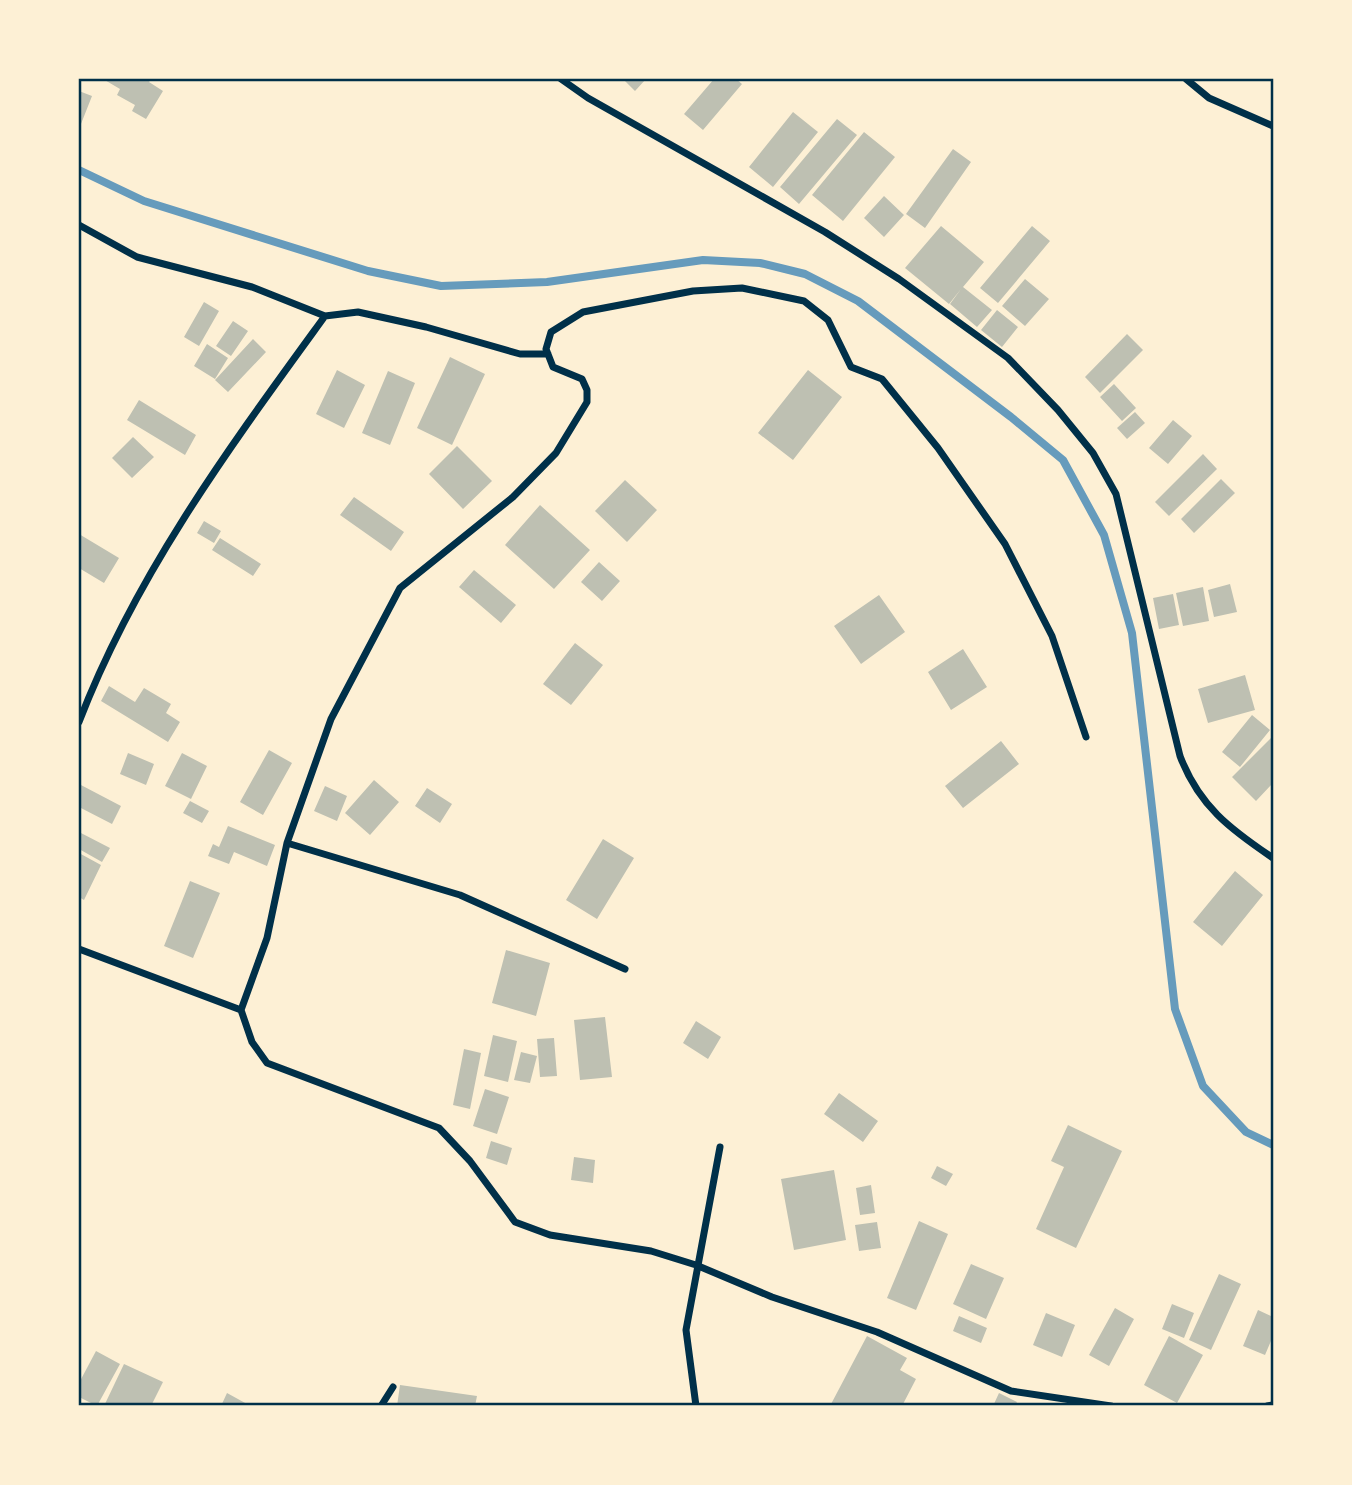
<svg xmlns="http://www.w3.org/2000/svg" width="1352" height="1485" font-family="'Open Sans',sans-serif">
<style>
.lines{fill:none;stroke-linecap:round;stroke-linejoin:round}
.stream{stroke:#669bbc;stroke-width:8}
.building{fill:#bec0b2}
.minor{stroke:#003049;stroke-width:7}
.neatline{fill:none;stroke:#003049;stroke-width:2.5}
</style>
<rect width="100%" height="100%" fill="#fdf0d5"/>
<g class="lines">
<path class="stream" d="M79,170L144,201L368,271L441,286L547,282L703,260L760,263L805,274L858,301L1011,417L1063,460L1104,535L1132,633L1175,1009L1203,1086L1246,1132L1273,1145"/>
</g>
<path class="building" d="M103,79H151L149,82L163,91L146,119L132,111L135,105L117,95L120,89Z
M623,79H646L635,91Z
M714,79H736L742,84L703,130L684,114Z
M79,91L92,96L79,129Z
M793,112L818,132L773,187L749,167Z
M837,119L857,135L799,204L780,187Z
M864,132L895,157L843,221L812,195Z
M953,149L971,162L925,228L906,214Z
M884,196L904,215L884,237L864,218Z
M941,226L984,262L963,287L992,310L977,327L950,304L961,289L949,304L905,268Z
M1032,226L1050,241L998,303L980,288Z
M1025,279L1049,299L1025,326L1002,306Z
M204,302L219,311L199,346L184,337Z
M997,310L1018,327L1002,347L981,330Z
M233,321L248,331L231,356L216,346Z
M1127,334L1143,350L1100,393L1085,377Z
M253,339L266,352L228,392L215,380Z
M207,344L228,358L215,379L194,366Z
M450,357L485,374L452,445L417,428Z
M337,370L365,385L344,428L316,414Z
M808,370L842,397L793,460L758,433Z
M388,371L415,383L390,445L362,433Z
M1114,384L1136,408L1122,421L1100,397Z
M139,400L196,435L185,455L127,420Z
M1135,412L1145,423L1127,439L1117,428Z
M1173,420L1192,436L1168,464L1149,448Z
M133,437L154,457L132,478L112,458Z
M457,446L492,481L463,509L429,474Z
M1203,454L1217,469L1169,516L1155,502Z
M1221,479L1235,493L1194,533L1181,519Z
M625,480L657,510L627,542L595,511Z
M354,497L404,532L391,551L340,515Z
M540,505L590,550L554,589L505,545Z
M204,521L221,531L214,543L197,533Z
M79,534L119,558L104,583L79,568Z
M220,538L261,564L253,576L212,550Z
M599,562L620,581L602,601L581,582Z
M474,570L516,605L501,623L459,587Z
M1230,584L1237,612L1214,617L1208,590Z
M1203,587L1209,621L1183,626L1176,593Z
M1173,594L1179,625L1159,629L1153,598Z
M879,595L905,632L861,664L834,626Z
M575,643L603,665L571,705L543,684Z
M963,649L987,687L951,710L928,672Z
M1245,675L1255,710L1208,723L1198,689Z
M109,686L135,702L144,688L171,704L166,713L180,722L168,742L101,701Z
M1252,715L1270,730L1240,767L1222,752Z
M1273,736V783L1256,801L1232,777Z
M1001,741L1019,764L963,808L945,786Z
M269,750L292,763L263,815L240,802Z
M128,753L154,764L146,785L120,774Z
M182,753L207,766L191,799L165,786Z
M374,780L399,802L370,835L345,813Z
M79,784L121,806L112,824L79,807Z
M325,786L347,796L337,821L314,811Z
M427,788L452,804L440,823L415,806Z
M190,801L209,811L202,823L183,813Z
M228,826L275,845L267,866L234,852L229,864L208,856L213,844L219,847Z
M79,832L110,848L102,862L79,849Z
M603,839L634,858L597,919L566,900Z
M79,853L101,865L84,900L79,897Z
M1235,871L1263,895L1222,946L1193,922Z
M190,881L220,893L193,958L164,946Z
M506,950L550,963L536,1016L492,1003Z
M605,1017L612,1077L580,1080L574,1020Z
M696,1021L721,1037L708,1059L683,1043Z
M493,1035L517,1041L508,1082L484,1076Z
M554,1038L557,1076L540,1077L537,1039Z
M464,1049L481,1053L470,1109L453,1105Z
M521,1052L537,1056L530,1083L514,1080Z
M485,1089L509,1097L497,1134L473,1126Z
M839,1093L878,1121L863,1142L824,1114Z
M1068,1125L1122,1151L1076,1248L1036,1229L1064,1167L1051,1161Z
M491,1141L512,1148L507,1165L486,1158Z
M574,1157L595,1160L593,1183L571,1180Z
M937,1166L953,1174L946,1186L931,1178Z
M834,1170L846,1240L794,1250L781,1179Z
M871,1185L875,1213L860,1215L856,1188Z
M919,1221L948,1234L916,1310L887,1298Z
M877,1222L881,1248L859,1251L855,1225Z
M971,1264L1004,1278L986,1319L953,1304Z
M1219,1274L1241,1284L1211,1350L1189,1340Z
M1172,1304L1194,1313L1184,1338L1162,1329Z
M1115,1308L1134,1319L1109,1366L1089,1355Z
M1258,1310L1273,1317V1336L1265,1355L1243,1346Z
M1046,1313L1075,1325L1062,1357L1033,1345Z
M959,1316L987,1328L981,1343L953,1331Z
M867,1336L907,1358L900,1370L916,1379L902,1406H830Z
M1169,1336L1203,1355L1177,1403L1144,1385Z
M96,1351L120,1364L97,1406L79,1397V1383Z
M124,1364L163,1382L151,1406H104Z
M400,1385L477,1396L475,1406H397Z
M227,1393L247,1404L246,1406H221Z
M999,1393L1017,1402L1015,1406H993Z"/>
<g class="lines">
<path class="minor" d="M561,79L588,98L825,232L899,279L1008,358L1058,410L1093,453L1116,494L1180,756C1199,806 1230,829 1273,858
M1186,79L1209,98L1273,126
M79,225L137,257L252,287L325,316L358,312L426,327L520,354H548
M79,722C136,573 232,444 325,316
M1086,737L1052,636L1005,544L938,448L882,379L851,367L828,320L804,301L742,288L693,291L583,312L551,332L546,349L553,367L582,379L587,390V402L556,453L513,497L400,588L331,719L287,843L267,938L241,1010L252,1042L267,1063L439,1128L470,1161L515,1222L550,1235L651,1251L696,1265L772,1297L877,1332L1011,1391L1111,1406
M287,843L460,895L625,969
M79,949L241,1010
M381,1406L393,1387
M696,1406L686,1330L720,1147
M1267,1406L1273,1405"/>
</g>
<rect width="1352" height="1485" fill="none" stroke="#fdf0d5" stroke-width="161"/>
<rect x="80" y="80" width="1192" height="1324" class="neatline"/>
</svg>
